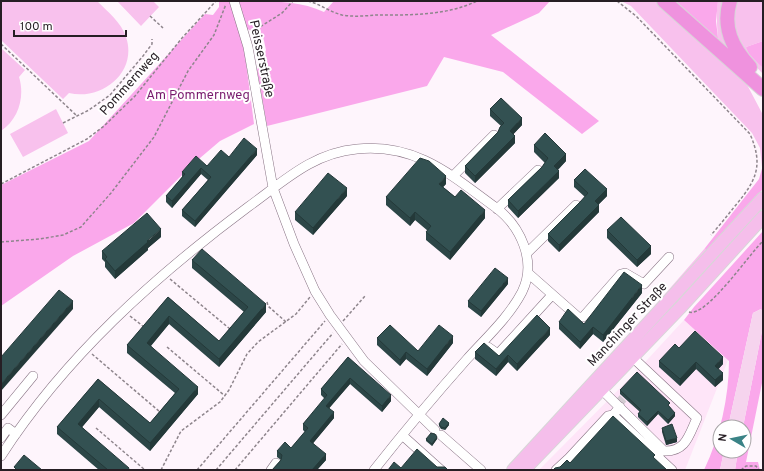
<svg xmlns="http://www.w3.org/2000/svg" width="764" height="471" font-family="Overpass,sans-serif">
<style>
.built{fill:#fee5f8}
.green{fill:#f8c1ed}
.forest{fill:#faa8eb}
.water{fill:#f6d4ee}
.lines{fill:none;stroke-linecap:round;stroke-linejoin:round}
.minor-tunnel{stroke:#d3cad1;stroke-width:9;stroke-dasharray:9 4.5;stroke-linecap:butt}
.minor-casing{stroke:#887384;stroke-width:10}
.major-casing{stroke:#d8d6d8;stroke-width:14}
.highway-casing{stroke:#d8d6d8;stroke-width:16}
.path{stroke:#8e858c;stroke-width:1.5;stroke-dasharray:3 2;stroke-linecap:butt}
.minor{stroke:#fff;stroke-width:9}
.major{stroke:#f5beeb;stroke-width:12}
.highway{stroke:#ef92de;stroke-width:14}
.wall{fill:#2c4647}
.shaded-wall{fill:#243939}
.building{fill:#335152;stroke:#243939}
.labels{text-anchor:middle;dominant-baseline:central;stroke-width:4;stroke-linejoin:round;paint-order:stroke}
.street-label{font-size:13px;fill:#261e24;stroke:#fff}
.park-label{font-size:13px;fill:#791b6e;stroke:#fff}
</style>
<rect width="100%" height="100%" fill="#fef5fc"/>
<path class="built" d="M684,320L728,360L685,470H539L635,373Z"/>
<path class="green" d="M1,1H97C108,12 121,22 126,37C138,72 102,101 69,93L63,99L1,40Z
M117,1H153L159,7L141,26Z
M621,1H658L743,77L763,115L762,167L760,148L752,133L631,6Z
M671,1H676L718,38C717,25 716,14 718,1H723C718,20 721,33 729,50Z
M735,1H763V41L746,47L763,68V74L744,54L735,39L732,7Z
M1,48L25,70L19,77C25,96 19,119 1,131Z
M56,109L68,133L23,157L10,134Z
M705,248L706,254L632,332Z"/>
<path class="forest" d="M219,1H229L233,6L244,47L254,124L220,141L193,164L134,223L73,256L1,306V185L89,141L205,14L213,15L219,7Z
M239,1C268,1 299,0 324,12L334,1H550L539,13L491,35L599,121L582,134L503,72L444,57L427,86L267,126L257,70L266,50L263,36L245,28Z
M676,1H718L716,21L718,38H715Z
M763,41V68L749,54L746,47Z
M763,165V189L706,254L705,248L759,179Z
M763,231V314L761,309L753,313L728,427H720V451H724L720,470H704C720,437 729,397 729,361L684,320L694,307Z
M763,326V378L746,462H758L760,470H735L738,451H744L743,427Z"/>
<path class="water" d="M761,309L763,314V326L743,427H728L753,313Z
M724,451H738L735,470H720Z"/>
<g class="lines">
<path class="minor-tunnel" d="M617,405L648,371"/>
<defs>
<path id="minor" d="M234,1L248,47L273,188L294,244L315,291L330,315L364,361L435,430
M453,176L494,135
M497,209L538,170
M527,253L576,205
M528,273L578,317H583L621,274L625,273L644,284L669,257
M488,347L498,354L552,295
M602,390L664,451C686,452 689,435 697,418L628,353
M1,415L33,376
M613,415L672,470
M402,435L441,470
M441,435L481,470
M1,438L8,428L16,434
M1,456C65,357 154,277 248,207C283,182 312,153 357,149C416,143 451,175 495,207C521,226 537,262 522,292C509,317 486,338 467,359C435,395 404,432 374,470
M271,470L276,463
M556,470L569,458L608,416L613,415L620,407"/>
<path id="major" d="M513,470L763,198
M524,470L680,308L763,217"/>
<path id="highway" d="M664,1L763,89
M730,1C722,27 732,48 750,67"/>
</defs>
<use href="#minor" class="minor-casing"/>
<use href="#major" class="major-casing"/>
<use href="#highway" class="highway-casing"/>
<path class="path" d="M308,1C320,4 330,12 342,15C353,17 365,16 376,15C409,15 446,16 477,1
M617,1L636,16L750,134C764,166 756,181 735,206C727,216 719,226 711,235
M150,16L163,28
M252,32L282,13L293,1
M1,44L77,116
M63,123L89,110L110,95L143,56L152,44V39
M1,184L87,139L104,126L135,96L182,38L216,1
M1,242L40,239L63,235L81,227L111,193L154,137L188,71L214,35L226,4
M170,279L230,329
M267,302L268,306L286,322
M689,312C706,318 750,253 763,241
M130,316L144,327
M343,321L365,296
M167,347L225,396
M92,354L160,412
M96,428L145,470
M161,470L181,431L220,402L229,390L247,354L258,342L296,314L310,297
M197,470L325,321
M216,470L333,333
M235,470L342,344
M741,470L746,466H756L759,470"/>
<use href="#minor" class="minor"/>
<use href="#major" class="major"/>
<use href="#highway" class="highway"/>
</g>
<path class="wall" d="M490,109L522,125L513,134L515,143L475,183L465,173V166L498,132L501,126L490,116Z
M534,145L566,161L558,170L559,178L518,218L508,207V200L542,167L545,163L534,152Z
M257,155L195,227L182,216V210L208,180L201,174L172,208L166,202V196L182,177V172L207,166L229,157Z
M574,180L607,196L599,204V212L559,252L548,241V234L585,197L574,187Z
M446,184L443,187L455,197L485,218L450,260L426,240V232L428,231L415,220L410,226L386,205V197Z
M347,196L313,235L295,220V212Z
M607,230L651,254L637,267L607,238Z
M161,237L148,248V250L115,279L105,267V262L102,259V251Z
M192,260L266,312L219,367L169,324L151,346L198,394L150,451L99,407L82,427L129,470H99L57,434V427L98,379L150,423L175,393L127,353V345L168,297L219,341L244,312L192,268Z
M508,284L481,317L468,307V301Z
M642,293L603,342L593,334L580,349L559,329V322L584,324Z
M550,335L517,371L508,362L496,376L475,359V352L499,356Z
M377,338L418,351L453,343L427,376L406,359L400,366L377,345Z
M679,348L723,364L718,369L723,380L715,387L696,369L680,386L659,367V361Z
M348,357L391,401L382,412L350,384L329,408L334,418L313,443L326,460L317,470H272L281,460L277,457V451L291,448L305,432L303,430V424L325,399L321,395V389Z
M620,390L670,407L675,416L668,424L658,414L647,426L638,417V414L640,412L620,394Z
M439,424L449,425L445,430L441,429L439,426Z
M662,428L677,442L666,445L662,432Z
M426,439H437L432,446L426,441Z"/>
<path class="shaded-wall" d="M522,118V125L510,138V131Z
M515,136V143L475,183V176Z
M257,149V155L195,227V221Z
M566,154V161L554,173V166Z
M201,168V174L172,208V201Z
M559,171V178L518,218V211Z
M446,176V184L439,191V184Z
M347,188V196L313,235V228Z
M607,189V196L595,208V201Z
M599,205V212L559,252V245Z
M485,210V218L450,260V252Z
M415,212V220L410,226V218Z
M161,229V237L148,248V250L115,279V271Z
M651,246V254L637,267V260Z
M508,278V284L481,317V311Z
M642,285V293L603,342V335Z
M73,301V309L1,391V384Z
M266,304V312L219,367V359Z
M169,316V324L147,350V343Z
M593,327V334L580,349V342Z
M550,328V335L517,371V364Z
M453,336V343L427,376V369Z
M406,352V359L400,366V360Z
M508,355V362L496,376V369Z
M723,357V364L715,373V366Z
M696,362V369L680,386V379Z
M723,373V380L715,387V380Z
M350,378V384L326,412V406Z
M198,387V394L150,451V443Z
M391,395V401L382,412V406Z
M99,399V407L78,432V424Z
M658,411V414L647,426V422Z
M334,412V418L310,447V441Z
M675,413V416L668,424V420Z
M449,423V425L445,430V428Z
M437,437V439L432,446V444Z
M677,438V442L666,445V441Z
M326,454V460L317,470H312Z"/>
<path class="building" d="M501,98L522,118L510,131L515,136L475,176L465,166L498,132L500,127L504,123L490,109Z
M545,133L566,154L554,166L559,171L518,211L508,200L542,167L548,158L534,145Z
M244,138L257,149L195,221L182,210L211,177L201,168L172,201L166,196L185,174L182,172L196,156L207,166L221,150L229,157Z
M420,158L429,161L446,176L439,184L455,197L461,190L485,210L450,252L426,232L431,226L415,212L410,218L386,197Z
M585,169L607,189L595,201L599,205L559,245L548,234L580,202L588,193L574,180Z
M328,173L347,188L313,228L295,212Z
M147,213L161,229L147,241L148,242L115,271L105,259L107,257L102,251Z
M621,217L651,246L637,260L607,230Z
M202,249L266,304L219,359L169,316L147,343L198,387L150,443L99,399L78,424L129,468L128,470H108L57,427L98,379L150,423L179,389L127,345L168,297L219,341L248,307L192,260Z
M495,268L508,278L481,311L468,301Z
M624,272L642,285L603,335L593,327L580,342L559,322L568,309L584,324Z
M59,290L73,301L1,384V357Z
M537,315L550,328L517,364L508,355L496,369L475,352L484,343L499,356Z
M390,325L418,351L439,325L453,336L427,369L406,352L400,360L377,338Z
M695,331L723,357L715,366L723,373L715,380L696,362L680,379L659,361L675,344L679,348Z
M348,357L391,395L382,406L350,378L326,406L334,412L310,441L326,454L312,470H272L281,460L282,455L277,451L285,442L291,448L308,428L303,424L327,395L321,389Z
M637,372L670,403L668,405L675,413L668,420L658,411L647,422L638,414L641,410L620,390Z
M613,416L655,455L653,457L667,470H553L555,468L560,467L567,460L570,463Z
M443,418L449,423L445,428L441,427L439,424Z
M672,424L677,438L666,441L662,428Z
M431,433L435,434L437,437L432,444L426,439Z
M417,449L437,467H445L448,470H388L394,462L401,468Z
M24,455L42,470H17L14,467Z"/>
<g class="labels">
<g class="street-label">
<text transform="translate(261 59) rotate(78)">Peisserstraße</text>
<text transform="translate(130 84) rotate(-48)">Pommernweg</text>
<text transform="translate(628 325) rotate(-47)">Manchinger Straße</text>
</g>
<g class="park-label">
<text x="198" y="96">Am Pommernweg</text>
</g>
</g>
<rect width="764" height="471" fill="none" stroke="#261e24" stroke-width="4"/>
<g transform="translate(732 439) rotate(279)"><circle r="19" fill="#ffffff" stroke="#a8a5a7"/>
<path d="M0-3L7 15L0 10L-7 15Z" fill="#3a8386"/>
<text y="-6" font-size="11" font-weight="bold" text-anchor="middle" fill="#261e24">N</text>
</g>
<path d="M14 30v6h112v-6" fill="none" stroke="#261e24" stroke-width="2"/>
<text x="20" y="30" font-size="12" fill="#261e24" stroke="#ffffff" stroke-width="3" paint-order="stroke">100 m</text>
</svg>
